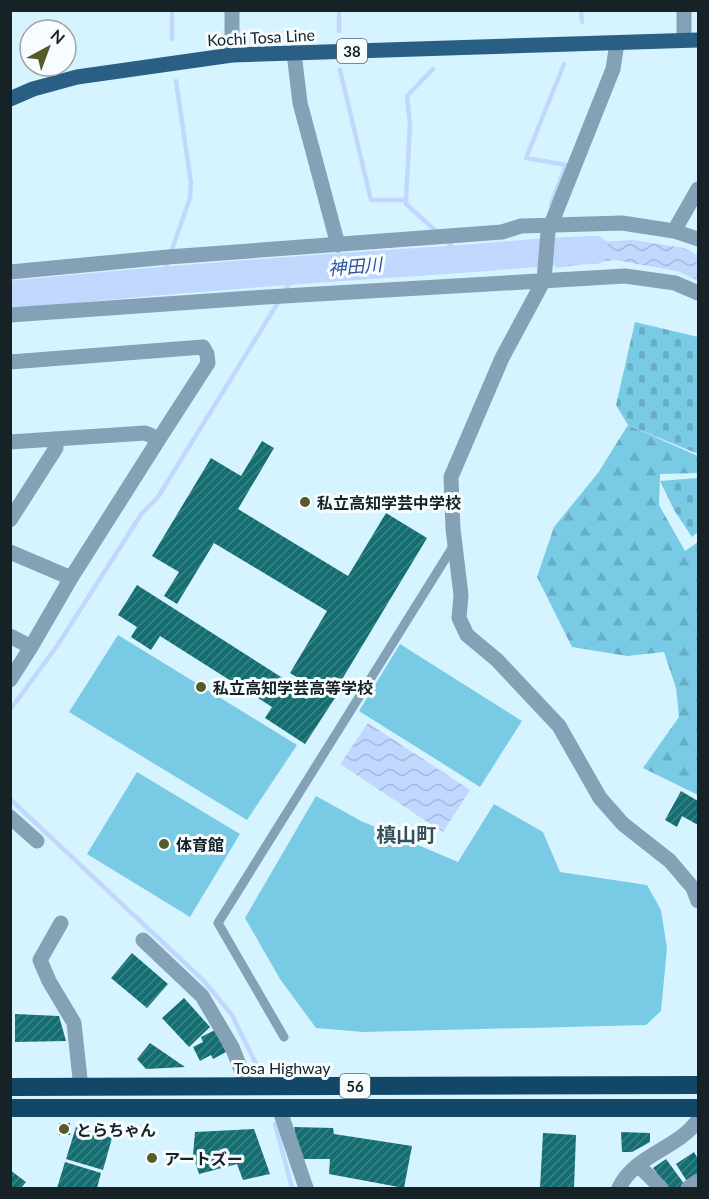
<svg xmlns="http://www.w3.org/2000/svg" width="709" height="1199" font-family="Lato,'Noto Sans JP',sans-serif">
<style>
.green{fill:#79cae4}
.forest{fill:url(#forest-firs)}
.cemetery{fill:url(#cemetery-stones)}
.water{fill:url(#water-waves)}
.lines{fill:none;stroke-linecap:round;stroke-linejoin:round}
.stream{stroke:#c2d7fe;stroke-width:4.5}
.river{stroke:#c2d7fe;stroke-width:28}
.building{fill:url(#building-hatch)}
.lane{stroke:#85a1b6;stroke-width:9}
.street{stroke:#85a1b6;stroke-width:15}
.primary{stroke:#295f84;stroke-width:15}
.highway{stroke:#134768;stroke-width:18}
.poi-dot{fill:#565b29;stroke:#f7fdff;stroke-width:2}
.labels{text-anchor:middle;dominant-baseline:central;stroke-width:6;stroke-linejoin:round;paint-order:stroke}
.shield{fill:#f7fdff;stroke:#5a6467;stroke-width:1.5}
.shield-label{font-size:15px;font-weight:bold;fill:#172226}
.street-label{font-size:16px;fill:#172226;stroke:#f7fdff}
.poi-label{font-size:16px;font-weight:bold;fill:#172226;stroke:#f7fdff;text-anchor:start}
.water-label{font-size:18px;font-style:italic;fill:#2f539e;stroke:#f7fdff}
.quarter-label{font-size:20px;font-weight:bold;fill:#365059;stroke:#f7fdff}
</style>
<defs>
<pattern id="forest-firs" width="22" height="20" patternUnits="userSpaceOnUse" patternTransform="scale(1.5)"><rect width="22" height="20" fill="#79cae4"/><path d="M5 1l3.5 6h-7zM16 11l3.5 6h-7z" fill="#68adc3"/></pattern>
<pattern id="cemetery-stones" width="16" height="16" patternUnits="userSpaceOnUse" patternTransform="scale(1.5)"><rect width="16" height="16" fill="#79cae4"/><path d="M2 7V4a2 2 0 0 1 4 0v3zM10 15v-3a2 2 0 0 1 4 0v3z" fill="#68adc3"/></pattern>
<pattern id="water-waves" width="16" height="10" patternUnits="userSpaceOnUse" patternTransform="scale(1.5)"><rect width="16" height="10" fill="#c2d7fe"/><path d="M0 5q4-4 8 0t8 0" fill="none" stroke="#a6b8da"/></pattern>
<pattern id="building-hatch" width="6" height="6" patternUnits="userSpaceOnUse" patternTransform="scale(1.5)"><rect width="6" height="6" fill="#146e71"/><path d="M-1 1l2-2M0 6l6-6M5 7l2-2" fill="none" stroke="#3d8284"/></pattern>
</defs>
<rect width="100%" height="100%" fill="#d6f4ff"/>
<path class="green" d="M118,635L297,745L247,820L69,712Z
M400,644L522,721L480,787L359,711Z
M137,772L240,834L190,917L87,854Z
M316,796L361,821L458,862L494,804L543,832L560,872L647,885L661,910L667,948L661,1011L646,1025L363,1032L316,1028L280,979L245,918Z"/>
<path class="forest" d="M628,425L698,456V473L660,474L659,505L685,551L698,542V795L643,768L679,717L676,688L664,652L627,656L572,647L537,577L554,527L598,473Z"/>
<path class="cemetery" d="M635,322L698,337V454L628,425L616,405Z
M698,478V532L692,537L674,510L660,481Z"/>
<path class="water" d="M634,240L684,248L698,255V281L677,271L615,260L555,268L558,244Z
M368,723L470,790L443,832L340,764Z"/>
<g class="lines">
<path class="stream" d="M339,10V31
M581,10L582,22
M172,39V10
M433,69L407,96L410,125L406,200V204L436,231
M340,70L371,200H406
M551,204L566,165L526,158L564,64
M445,240L466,259
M171,252L190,198L191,183L176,81
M162,280L168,261
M285,290L298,270
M10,710L57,646L142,513L158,497L279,301
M10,799L204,981L232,1015L257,1066
M275,1124L292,1188"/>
<path class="river" d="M10,295C151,281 291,270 432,261C486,258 540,251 595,250"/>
</g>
<path class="building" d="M262,441L274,448L238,509L348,576L386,513L427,538L332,696L335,698L305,744L265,718L272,707L160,636L151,650L131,637L137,627L118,615L137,585L306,693L311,686L290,673L327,611L214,543L177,604L164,596L179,572L152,556L211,458L241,476Z
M681,791L698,801V825L682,816L677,827L665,820Z
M132,953L168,984L147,1008L111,978Z
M184,998L210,1027L189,1047L162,1018Z
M15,1014L59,1016L66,1041L15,1042Z
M215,1030L226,1052L213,1059L211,1055L200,1061L193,1047L203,1042L201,1037Z
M150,1043L185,1067L146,1069L137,1059Z
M59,1123H70V1135H59Z
M76,1127L112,1138L103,1170L66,1159Z
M294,1127L333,1128L334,1134L412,1146L404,1188L329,1174L330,1159H300Z
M254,1129L270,1174L243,1180L237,1164L199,1174L193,1155L195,1132Z
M621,1132L650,1133V1142L632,1152H622Z
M543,1133L576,1135L574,1188H540Z
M694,1152L698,1159V1177L688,1183L676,1164Z
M666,1159L685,1185L680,1188H668L653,1168Z
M65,1162L101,1173L97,1188H57Z
M10,1170L26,1182L21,1188L10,1187Z"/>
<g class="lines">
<path class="lane" d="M284,1037L218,923L454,545"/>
<path class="street" d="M684,10V40
M617,43L613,69L548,232L544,280L502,358L451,477L453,529L461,595L459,618L467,635L497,660L559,726L600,798L623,824L670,861L693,888L698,901
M294,53L300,103L338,245
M232,55V10
M674,231L698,189
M10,272L168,257L502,232L521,226L622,223L674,231L698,239
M10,315L251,298L625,276L675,283L698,293
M10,362L203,347L207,354L208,363L159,439L145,433L10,442
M10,520L56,448L54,439
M10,552L71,578
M10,636L31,647L71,578L159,439
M10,680L31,647
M10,817L37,841
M61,923L40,960L49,981L74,1023L81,1088
M143,940L202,996L232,1047L248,1087
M279,1108L306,1188
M638,1165L661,1188
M619,1188C635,1154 678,1149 698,1120
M688,1188L698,1181"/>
<path class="primary" d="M10,99L33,89L77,77L232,55L698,40"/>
<path class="highway" d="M10,1087L698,1085
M10,1108H698"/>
</g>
<g class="poi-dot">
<circle cx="305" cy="502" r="6"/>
<circle cx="201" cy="687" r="6"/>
<circle cx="164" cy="844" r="6"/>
<circle cx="64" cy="1129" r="6"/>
<circle cx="152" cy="1158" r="6"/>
</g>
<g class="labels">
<g class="shield">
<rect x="337" y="39" width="30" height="24" rx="4.5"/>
<rect x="340" y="1074" width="30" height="24" rx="4.5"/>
</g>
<g class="shield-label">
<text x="352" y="51">38</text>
<text x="355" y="1086">56</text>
</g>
<g class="street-label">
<text transform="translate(261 37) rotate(-3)">Kochi Tosa Line</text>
<text x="282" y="1067">Tosa Highway</text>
</g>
<g class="poi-label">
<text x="317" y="502">私立高知学芸中学校</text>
<text x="213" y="687">私立高知学芸高等学校</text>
<text x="176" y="844">体育館</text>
<text x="76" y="1129">とらちゃん</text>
<text x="164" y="1158">アートズー</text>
</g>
<g class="water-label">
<text transform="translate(355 266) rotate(-5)">神田川</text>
</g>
<g class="quarter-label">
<text x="406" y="834">槙山町</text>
</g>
</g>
<rect width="709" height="1199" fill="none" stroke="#172226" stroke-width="24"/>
<g transform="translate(48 48) rotate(41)"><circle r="28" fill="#f7fdff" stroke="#9da5a8" stroke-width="1.5"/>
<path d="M0-4.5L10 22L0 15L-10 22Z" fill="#565b29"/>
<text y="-9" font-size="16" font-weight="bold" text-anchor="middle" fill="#172226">N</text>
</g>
</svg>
